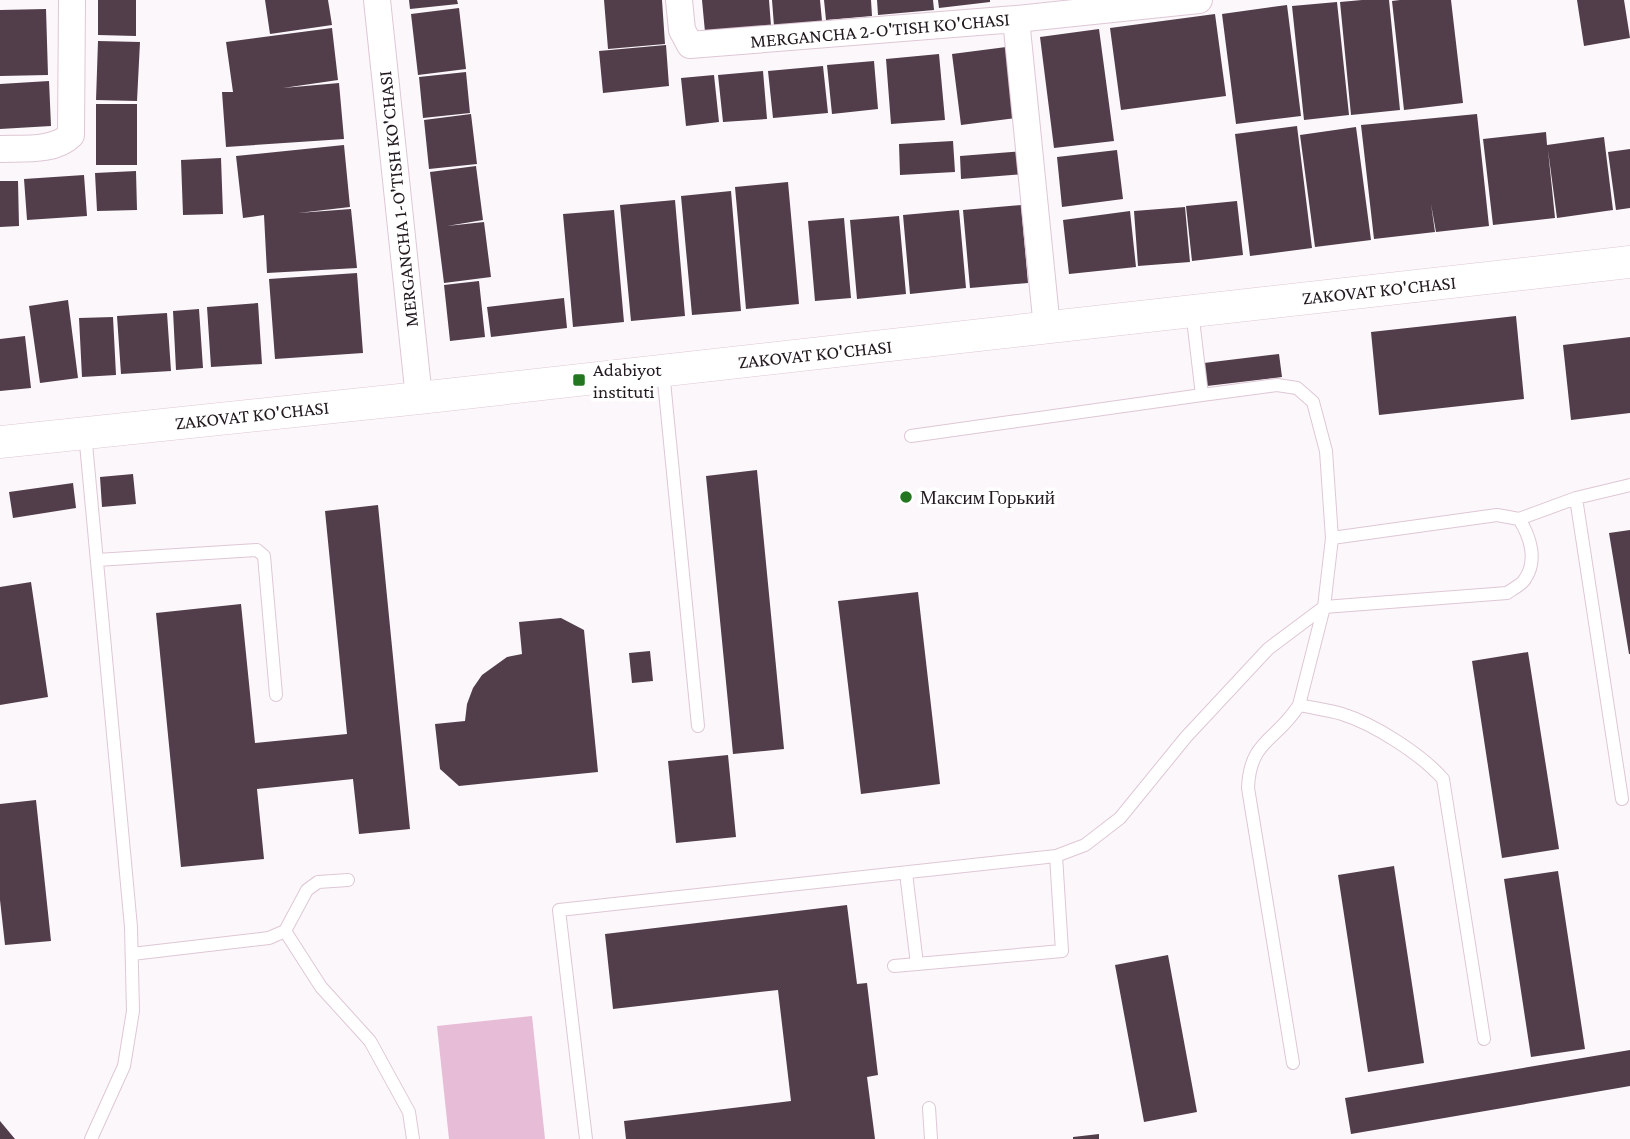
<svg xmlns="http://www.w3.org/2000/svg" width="1630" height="1139" font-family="'Crimson Pro',serif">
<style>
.green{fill:#e6bcd6}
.building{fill:#513e4a}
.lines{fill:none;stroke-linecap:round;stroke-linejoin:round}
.service-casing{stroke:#dec7d5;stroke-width:14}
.minor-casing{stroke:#dec7d5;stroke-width:28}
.tertiary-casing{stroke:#dec7d5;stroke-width:33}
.service{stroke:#fff;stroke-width:12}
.minor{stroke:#fff;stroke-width:26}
.tertiary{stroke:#fff;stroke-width:32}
.poi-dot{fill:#257620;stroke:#fff;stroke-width:2.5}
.labels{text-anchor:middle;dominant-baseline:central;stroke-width:7;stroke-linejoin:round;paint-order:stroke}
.street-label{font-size:19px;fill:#221a1f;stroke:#fff}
.poi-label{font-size:19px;fill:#221a1f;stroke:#fff;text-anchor:start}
</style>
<rect width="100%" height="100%" fill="#fcf7fa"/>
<path class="green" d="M532,1016L545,1139H449L437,1026Z"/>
<path class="building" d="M98,0H136V36L98,35Z
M265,0H328L332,25L270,34Z
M409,0H457L458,4L410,9Z
M604,0H662L665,44L608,49Z
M702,0H769L771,26L705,32Z
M772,0H820L822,21L774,26Z
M824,0H871L872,16L826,20Z
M877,0H933L934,10L878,15Z
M938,0H990V2L939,8Z
M1362,0H1389L1400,110L1351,115L1340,2Z
M1400,0H1451L1463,103L1404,110L1392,1Z
M1577,0H1624L1630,38L1584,46Z
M1337,2L1349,115L1304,120L1292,6Z
M1287,5L1301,116L1236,124L1222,14Z
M459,8L466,69L418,75L411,14Z
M46,9L48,75L0,76V10Z
M1215,14L1226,96L1121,110L1110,28Z
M332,28L338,80L283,88L339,83L344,139L226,147L222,92H233L226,42Z
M1099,29L1114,141L1054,148L1040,37Z
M98,41L140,42L137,101L96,100Z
M666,45L669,86L603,93L599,51Z
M1014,46L1023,117L961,125L952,54Z
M939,54L945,120L891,124L886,59Z
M874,61L878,109L832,114L827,65Z
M823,66L828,113L773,118L768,71Z
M763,71L767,119L723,122L718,75Z
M466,72L470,113L423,118L419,77Z
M714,75L719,122L686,126L681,78Z
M49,81L51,126L0,129V84Z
M96,104H137V165H96Z
M471,114L477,164L429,169L424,120Z
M1477,114L1489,226L1436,232L1431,204L1435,232L1374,239L1361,125Z
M1297,126L1312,248L1250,256L1235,134Z
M1356,127L1371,240L1315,247L1300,135Z
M1546,132L1547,145L1604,137L1613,210L1557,218L1548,150L1555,218L1493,225L1483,139Z
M953,141L955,172L900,175L899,144Z
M344,145L350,207L298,213L351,209L357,268L267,273L264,215L243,218L236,156Z
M1630,149V208L1616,210L1608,152Z
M1117,150L1123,199L1062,207L1057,157Z
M1025,151L1026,174L961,179L960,156Z
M221,158L223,214L183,215L181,160Z
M476,166L483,220L447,226L484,222L491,277L444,283L430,172Z
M136,171L137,210L97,211L95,173Z
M84,175L87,216L27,220L24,179Z
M0,181H18L19,226L0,227Z
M788,182L799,304L746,309L735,187Z
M731,191L741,311L692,315L681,196Z
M675,200L685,316L631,321L620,205Z
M1237,201L1243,255L1192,261L1186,206Z
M1021,205L1028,283L970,288L963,210Z
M1185,207L1190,262L1138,266L1134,211Z
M614,210L624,322L573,327L563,214Z
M959,210L966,288L910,294L903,215Z
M1130,211L1136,267L1069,274L1063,220Z
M899,216L906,294L857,299L850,220Z
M844,218L851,298L815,301L808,221Z
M357,273L363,353L275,359L269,279Z
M479,281L485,337L450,341L444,285Z
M564,298L567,328L491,337L487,307Z
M68,300L78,378L40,383L29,306Z
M258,303L262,364L211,367L207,307Z
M199,309L203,368L176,370L173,311Z
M167,313L171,371L121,374L117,316Z
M1516,316L1524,399L1379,415L1371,332Z
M113,317L116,375L82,377L79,318Z
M25,336L31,388L0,391V339Z
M1630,337V413L1571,420L1563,345Z
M1279,354L1282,377L1207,386L1204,363Z
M757,470L784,749L733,754L706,476Z
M133,474L136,504L102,507L100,477Z
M73,483L76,508L13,518L9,492Z
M378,505L410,829L359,834L353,779L257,789L264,859L181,867L156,613L241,604L255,743L347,734L325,511Z
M1630,530V654H1629L1609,533Z
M31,582L48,697L0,705V587Z
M918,592L940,784L861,794L838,601Z
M561,618L584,630L598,772L459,786L440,769L435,724L465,721L467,704L473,688L482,675L507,657L522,654L519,622Z
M650,651L653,681L632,683L629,653Z
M1528,652L1559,849L1502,858L1472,661Z
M728,755L736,837L676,843L668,761Z
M36,800L51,941L5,945L0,900V804Z
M1394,866L1424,1063L1368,1072L1338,875Z
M1558,871L1585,1049L1531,1057L1504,879Z
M847,905L857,984L867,983L878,1075L867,1077L875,1139H626L624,1121L791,1101L778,990L613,1009L605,934Z
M1168,955L1197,1112L1144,1122L1115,965Z
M1630,1050V1086L1351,1134L1345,1098Z
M0,1121L15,1139H0Z
M1099,1134V1139H1073V1137Z"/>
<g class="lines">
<defs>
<path id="service" d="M1192,311L1202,395L1277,385L1297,388L1313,402L1326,451L1332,538L1324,607L1299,705C1277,741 1250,739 1248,788L1293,1063
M663,371L698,726
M85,433L131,927L133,1011L124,1066L91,1139
M911,436L1202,395
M1576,498L1622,799
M1519,519L1576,498L1630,485
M97,560L257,550L264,556L276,695
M1299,705C1313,708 1328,710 1342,714C1374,724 1421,754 1443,779L1484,1039
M906,873L917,964L1062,951L1056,856
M285,931L321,987L370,1041L409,1112L413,1139
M132,954L269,938L285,931L307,890L318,882L348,880
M894,966L917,964
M929,1108L931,1139
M586,1139L559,910L1056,856L1085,845L1120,818L1186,737L1268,649L1324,607L1507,593C1512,589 1522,585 1525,579C1538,560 1530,536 1519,519L1497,515L1332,538"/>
<path id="minor" d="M377,0L419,398
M679,0L682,30L690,45L1016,19L1199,0
M1016,19L1047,328
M0,149C22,148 54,152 71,135L72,0"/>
<path id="tertiary" d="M0,442L419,398L1630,262"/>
</defs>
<use href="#service" class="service-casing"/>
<use href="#minor" class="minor-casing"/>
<use href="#tertiary" class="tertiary-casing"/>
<use href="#service" class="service"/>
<use href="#minor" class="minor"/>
<use href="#tertiary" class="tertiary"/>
</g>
<g class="poi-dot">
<rect x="572" y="373" width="14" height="14" rx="3.5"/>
<circle cx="906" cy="497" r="7"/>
</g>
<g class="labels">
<g class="street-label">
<text transform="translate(880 30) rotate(-5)">MERGANCHA 2-O'TISH KO'CHASI</text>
<text transform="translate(398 199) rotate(-96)">MERGANCHA 1-O'TISH KO'CHASI</text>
<text transform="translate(1379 290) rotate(-6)">ZAKOVAT KO'CHASI</text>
<text transform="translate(815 354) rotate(-6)">ZAKOVAT KO'CHASI</text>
<text transform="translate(252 415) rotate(-6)">ZAKOVAT KO'CHASI</text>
</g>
<g class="poi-label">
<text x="593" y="369">Adabiyot<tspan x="593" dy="22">instituti</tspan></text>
<text x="920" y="497">Максим Горький</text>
</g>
</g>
</svg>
